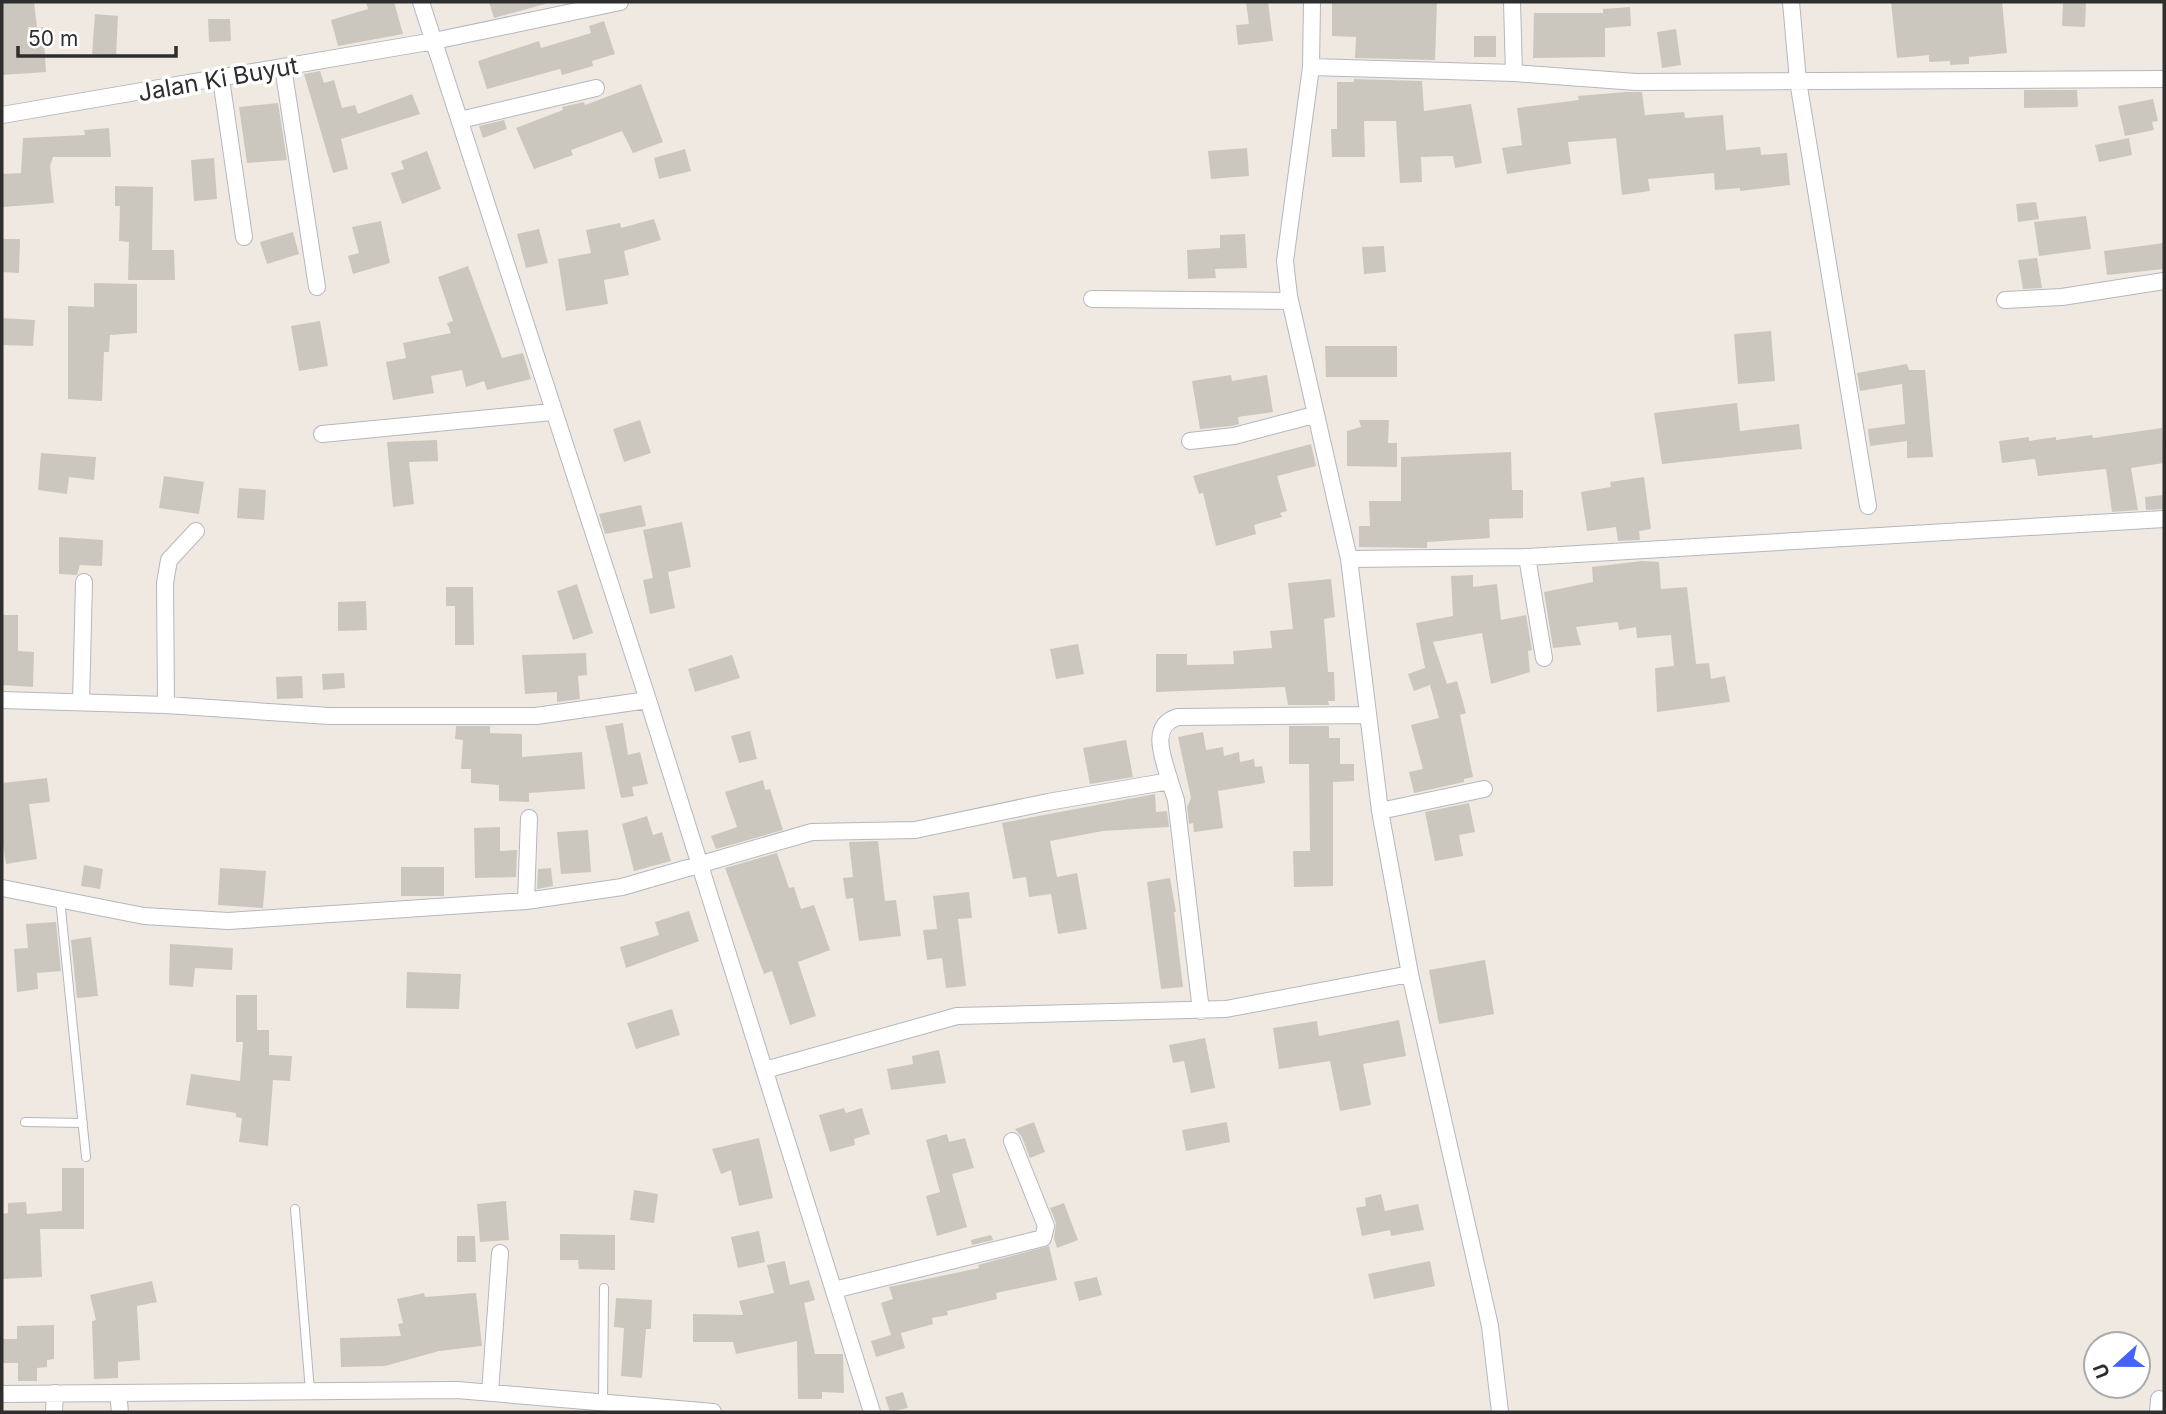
<svg xmlns="http://www.w3.org/2000/svg" width="2166" height="1414" font-family="Inter,sans-serif">
<style>
.building{fill:#cbc7bf}
.lines{fill:none;stroke-linecap:round;stroke-linejoin:round}
.service-casing{stroke:#b4b7c1;stroke-width:10}
.minor-casing{stroke:#b4b7c1;stroke-width:18}
.service{stroke:#fff;stroke-width:8}
.minor{stroke:#fff;stroke-width:16}
.labels{text-anchor:middle;dominant-baseline:central;stroke-width:7;stroke-linejoin:round;paint-order:stroke}
.street-label{font-size:24px;fill:#2e2e2e;stroke:#fff}
</style>
<rect width="100%" height="100%" fill="#efe9e1"/>
<path class="building" d="M2,2H34L37,27H43L46,72L2,75Z
M366,2H394L403,34L338,46L331,20L368,9Z
M489,2H545V4L494,18Z
M1246,2H1268L1273,41L1238,45L1236,25L1249,24Z
M1332,2H1437L1435,60L1355,58L1356,37L1332,36Z
M1891,2H2002L2007,53L1969,57V64L1950,65V61L1929,62V55L1897,58Z
M2063,2H2086L2085,27L2062,26Z
M1630,7L1631,26L1605,28V57L1533,58L1534,13H1603V9Z
M95,14L118,16L116,56L92,54Z
M208,19H230L231,41L209,42Z
M604,21L615,54L592,61L593,66L562,75L560,69L487,89L478,61L539,41L541,48L591,33L589,26Z
M1676,29L1681,65L1662,68L1657,32Z
M1474,36H1496V57H1474Z
M320,71L324,83L334,80L342,108L355,105L358,114L412,94L420,114L341,139L348,169L333,173L304,74Z
M1354,79L1422,81L1424,111L1471,104L1482,163L1455,168L1453,156L1421,157L1422,182L1400,183L1396,121H1364L1365,157H1332L1331,129H1337V82H1354Z
M641,84L663,142L633,153L622,131L571,150L573,155L534,169L516,128L563,110L562,107L584,102L585,105Z
M2024,90H2077L2078,107L2024,108Z
M1626,92H1642L1645,115L1684,112L1685,118L1723,115L1726,150L1760,147L1761,155L1787,153L1790,185L1740,191V188L1715,190L1714,173L1648,179L1650,191L1622,195L1616,138L1568,142L1571,164L1507,174L1502,148L1522,145L1517,108L1579,100L1578,96Z
M2153,99L2158,121L2152,122L2154,130L2125,136L2118,106Z
M278,103L287,160L247,163L239,107Z
M504,120L507,129L483,138L479,126Z
M109,128L111,157H53L50,166L54,203L3,207L2,174L21,173L23,138L85,135L84,130Z
M2129,138L2132,155L2099,162L2095,145Z
M1247,148L1249,176L1211,179L1208,151Z
M685,149L691,171L659,179L654,158Z
M427,151L441,189L402,204L391,173L404,169L401,161Z
M214,158L217,199L194,201L191,160Z
M115,186L153,187L152,250H174L175,280H128L129,242L119,241L120,206H115Z
M2036,202L2039,219L2018,222L2016,204Z
M2086,216L2091,249L2039,256L2034,222Z
M654,219L661,240L624,251L629,275L604,280L608,304L566,311L558,259L591,253L586,230L620,223L621,228Z
M381,221L390,263L353,274L348,256L359,253L352,227Z
M539,229L548,263L526,268L517,234Z
M293,232L299,254L267,264L260,242Z
M1245,234L1247,268L1215,269L1216,278L1188,279L1187,250L1220,248V235Z
M2,239H20L19,273L2,272Z
M2164,243V269L2107,275L2104,251Z
M1384,246L1386,272L1364,274L1362,247Z
M2037,258L2042,288L2023,289L2018,260Z
M468,266L502,358L523,353L531,379L487,390L484,381L466,387L462,370L431,376L434,393L393,400L386,362L406,358L403,343L451,333L447,323L453,321L438,277Z
M94,283L137,284V333L110,335L109,352H104L102,401L68,399V306L94,307Z
M2,318L35,320L33,346L2,345Z
M320,321L328,366L299,371L291,326Z
M1771,331L1775,381L1738,384L1734,334Z
M1325,346H1397V377H1326Z
M1907,364L1909,370H1925L1933,457L1907,458V441L1870,446L1868,429L1905,424L1902,384L1860,391L1857,373Z
M1231,375L1232,381L1267,375L1273,412L1238,417L1239,424L1232,426L1200,429L1192,381Z
M1737,403L1740,431L1799,424L1802,449L1662,464L1654,413Z
M640,420L651,453L624,462L613,429Z
M1359,420H1389L1388,443H1397V467L1347,466V431L1361,427Z
M2162,428L2164,463L2131,468L2138,510L2112,512L2106,469L2038,476L2035,459L2002,463L1999,441L2029,437V441L2056,437V440L2092,435L2093,438Z
M437,440L438,461L409,462L414,504L393,507L387,442Z
M1311,444L1316,466L1277,476L1287,511L1280,513L1282,517L1254,525L1256,534L1216,546L1203,493L1199,494L1193,476Z
M1511,452L1512,490H1523V518L1489,519L1490,538L1427,542V548L1359,547V526H1370L1369,501H1401V457Z
M41,453L96,457L94,480L69,477L67,494L38,490Z
M164,476L204,482L199,514L159,508Z
M1644,477L1651,529L1639,531L1640,540L1618,541L1616,527L1587,531L1581,492L1611,487L1610,482Z
M239,488L266,490L264,520L237,518Z
M2164,495V509L2146,510L2145,497Z
M641,505L646,526L605,534L599,514Z
M682,522L691,567L668,572L675,608L650,614L643,580L653,578L643,530Z
M59,537L103,540L102,566L80,565L77,575L59,574Z
M1642,561L1659,562L1661,589L1687,587L1696,664L1709,663L1711,679L1725,676L1730,702L1657,712L1655,668L1674,666L1671,635L1637,638L1636,627L1619,630L1618,622L1576,627L1581,645L1553,648L1544,592L1593,582L1592,567Z
M1473,575V587L1497,584L1501,620L1526,615L1532,650L1528,651L1530,672L1491,684L1482,633L1433,642L1447,684L1457,681L1466,713L1460,715L1473,777L1464,779V782L1414,793L1409,772L1423,769L1411,725L1439,718L1430,685L1414,691L1408,674L1425,668L1416,623L1453,616L1451,576Z
M1331,579L1335,617L1324,619L1328,672H1334L1335,701H1328L1329,705H1288L1285,687L1156,692V654H1187V665L1234,664L1233,651L1272,648L1270,631L1293,629L1288,583Z
M577,584L593,633L573,640L557,591Z
M446,587H473L474,645H455V606H446Z
M366,601L367,630L338,631V602Z
M2,615H18V651L34,652L33,687L2,685Z
M1078,644L1084,674L1056,679L1050,649Z
M586,653L587,675L578,676L580,699L557,702V692L525,694L522,655Z
M732,655L740,678L695,692L688,669Z
M344,673L345,688L323,690L322,674Z
M302,676L303,698L277,699L276,677Z
M623,723L628,755L640,752L648,784L632,787L634,796L621,798L605,726Z
M456,726H490V733L522,734V757L582,752L585,789L529,793V802L499,801V785L471,783V769H461L463,740L455,739Z
M1289,726H1329V738H1340V764H1354V781L1333,782V886L1294,887L1293,851H1310L1309,764H1289Z
M750,731L757,759L739,763L731,736Z
M1203,732L1206,750L1223,747L1224,756L1239,752L1240,762L1254,759L1255,767L1262,766L1265,783L1218,791L1223,828L1194,832L1193,823L1189,824L1187,807L1191,798L1178,737Z
M1126,740L1133,777L1090,784L1083,748Z
M47,778L50,802L29,804L37,859L6,864L2,838V783Z
M763,780L765,790L770,789L783,830L716,849L711,836L737,827L725,792Z
M1155,794L1156,812L1167,811L1169,827L1103,831L1050,841L1057,877L1077,873L1087,929L1058,934L1051,894L1029,897L1026,877L1013,879L1002,823Z
M1469,803L1475,832L1459,835L1463,856L1435,861L1425,812Z
M647,816L653,835L662,832L671,861L634,871L622,824Z
M500,827V851L517,850L516,877L475,878L474,828Z
M588,830L591,872L561,874L557,832Z
M878,841L885,901L896,900L901,936L859,941L853,898L846,899L843,878L853,877L849,842Z
M777,853L789,888L794,887L801,909L814,905L830,950L798,962L816,1016L790,1025L772,971L764,974L725,868Z
M84,865L103,869L100,889L81,886Z
M401,867H444V896H401Z
M220,868L266,871L263,908L218,905Z
M551,868L553,886L537,889L538,869Z
M1170,878L1176,912H1174L1183,987L1161,989L1147,882Z
M969,892L972,918L958,919L966,986L946,988L942,958L927,960L923,930L937,929L933,896Z
M689,911L699,941L626,968L620,947L659,935L655,922Z
M56,922L61,971L37,973L38,989L17,992L14,949L28,948L26,924Z
M91,937L98,996L77,998L71,940Z
M170,944L233,948L232,970L195,968L193,987L169,985Z
M1485,960L1494,1014L1439,1024L1429,970Z
M407,972L461,974L459,1009L406,1008Z
M236,995H257V1030H269V1055L292,1056L290,1081L273,1080L268,1146L239,1142L242,1118L236,1117V1113L186,1105L191,1074L240,1081L243,1042H236Z
M672,1009L680,1035L636,1049L627,1023Z
M1399,1020L1406,1056L1363,1064L1371,1105L1340,1111L1330,1061L1279,1069L1273,1028L1317,1021L1319,1036Z
M1205,1038L1215,1088L1191,1093L1184,1061L1173,1063L1169,1045Z
M939,1050L946,1083L891,1090L887,1069L913,1064L912,1056Z
M844,1108L846,1113L862,1108L870,1134L854,1139L855,1145L830,1152L819,1115Z
M1034,1122L1045,1152L1030,1158L1022,1137L1015,1129Z
M1227,1122L1230,1142L1186,1151L1182,1130Z
M947,1134L949,1142L965,1138L974,1168L952,1174L967,1227L937,1236L926,1196L940,1192L926,1140Z
M759,1138L773,1198L739,1206L731,1170L721,1174L712,1149Z
M62,1168H84V1229H40L42,1277L2,1279V1214L8,1213V1203L26,1202L27,1214L62,1211Z
M634,1190L658,1194L654,1223L630,1220Z
M1381,1194L1385,1211L1418,1204L1424,1230L1391,1236L1390,1230L1362,1236L1356,1208L1366,1206L1365,1198Z
M506,1201L509,1240L480,1242L477,1204Z
M1064,1203L1078,1240L1057,1248L1054,1238L1056,1223L1050,1208Z
M759,1231L765,1262L738,1268L731,1237Z
M560,1234L615,1235V1270L579,1269L578,1260H560Z
M991,1235L993,1240L972,1245L971,1240Z
M457,1236H475L476,1262H457Z
M1049,1246L1057,1280L996,1293L997,1299L947,1311L948,1315L932,1318L933,1324L901,1333L905,1348L876,1357L871,1341L891,1335L881,1303L893,1299L889,1287L979,1268L978,1265Z
M785,1261L790,1285L809,1280L815,1300L804,1303L815,1354H843L844,1393L822,1392V1399H798L797,1341L736,1354L733,1342H693V1314L743,1315L739,1301L774,1293L767,1265Z
M1430,1261L1435,1286L1374,1299L1368,1274Z
M1097,1277L1102,1295L1079,1301L1074,1282Z
M152,1281L157,1302L137,1306L140,1360L118,1362V1378L94,1379L92,1321L96,1320L90,1295Z
M424,1293L425,1297L476,1293L482,1346L439,1351L385,1366L341,1367L340,1338L401,1336L398,1324L403,1323L397,1299Z
M616,1298L652,1300L651,1329H646L642,1378L621,1376L624,1328L614,1327Z
M54,1325V1359L47,1360V1367L37,1368V1381H18V1363H2V1339H17V1326Z
M903,1392L908,1408L890,1412L885,1397Z"/>
<g class="lines">
<defs>
<path id="service" d="M60,899L86,1157
M25,1122L83,1123
M295,1209L310,1391
M603,1402L604,1288"/>
<path id="minor" d="M421,2L648,700L872,1412
M1312,2L1311,67L1285,261L1289,296L1349,559L1380,811L1410,974L1490,1326L1500,1412
M1512,2L1514,73
M1791,2L1798,81L1868,506
M283,67L317,287
M1311,67L1514,73L1636,82L2164,79
M221,79L244,237
M2,115L434,41L620,2
M460,120L596,88
M1092,299L1290,301
M2005,300L2062,297L2164,281
M322,434L552,412
M1190,441L1234,436L1314,415
M1527,557L1544,658
M1349,559L1527,557L2164,519
M2,700L166,705L329,716H536L648,700
M81,702L84,582
M166,705L165,583L169,560L196,531
M1171,785C1165,762 1147,726 1178,717L1368,715
M1380,811L1484,789
M2,888L144,916L228,921L526,901L622,887L812,832L915,830L1048,802L1164,782L1171,785L1176,800L1201,1011
M526,901L529,818
M765,1070L957,1016L1226,1009L1410,974
M834,1290L1043,1238L1046,1226L1012,1141
M118,1393L120,1412
M490,1393L500,1253
M2,1394L457,1390L713,1412
M54,1412L55,1393
M2158,1412L2159,1399"/>
</defs>
<use href="#service" class="service-casing"/>
<use href="#minor" class="minor-casing"/>
<use href="#service" class="service"/>
<use href="#minor" class="minor"/>
</g>
<g class="labels">
<g class="street-label">
<text transform="translate(218 79) rotate(-10)">Jalan Ki Buyut</text>
</g>
</g>
<rect width="2166" height="1414" fill="none" stroke="#2e2e2e" stroke-width="7"/>
<g transform="translate(2117 1365) rotate(249)"><circle r="33" fill="#ffffff" stroke="#ababab" stroke-width="2"/>
<path d="M0-5L12 26L0 18L-12 26Z" fill="#4264fb"/>
<text y="-10" font-size="19" font-weight="bold" text-anchor="middle" fill="#2e2e2e">U</text>
</g>
<path d="M18 46v10h158v-10" fill="none" stroke="#2e2e2e" stroke-width="3.5"/>
<text x="28" y="46" font-size="21" fill="#2e2e2e" stroke="#ffffff" stroke-width="5" paint-order="stroke">50 m</text>
</svg>
